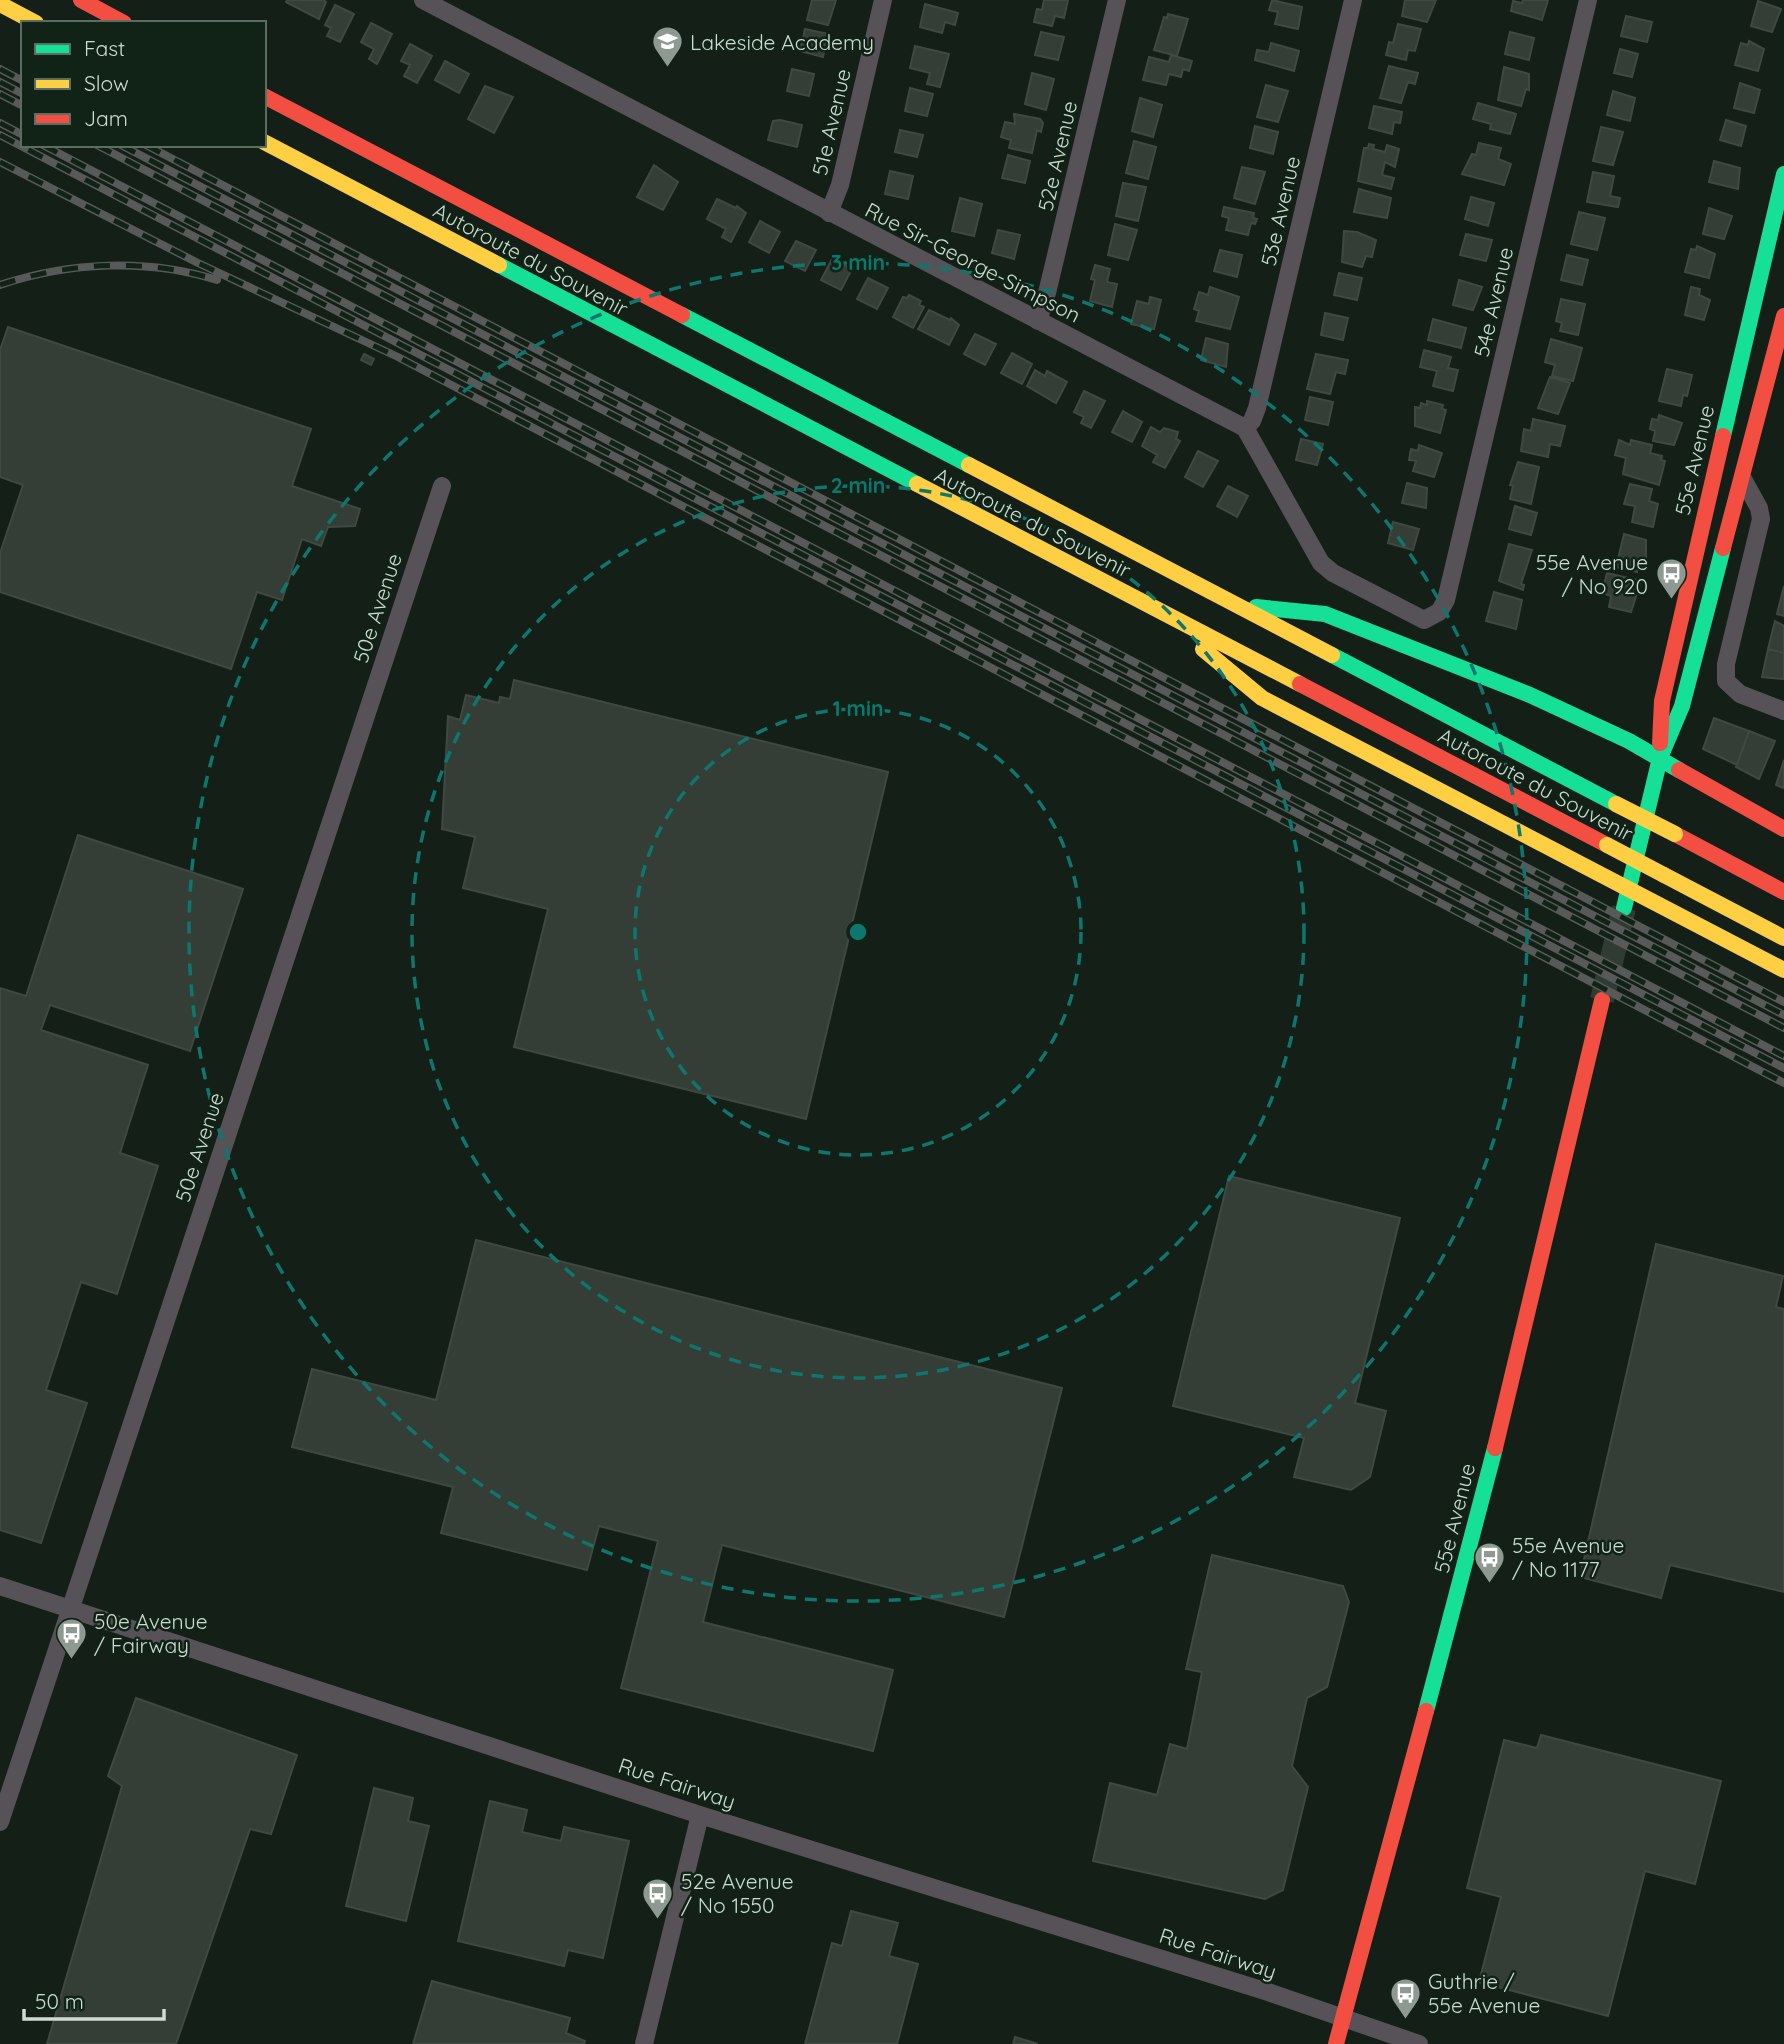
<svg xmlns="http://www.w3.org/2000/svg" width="1784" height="2044" font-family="Quicksand,sans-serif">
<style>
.building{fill:#343e37;stroke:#3f4942;stroke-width:2}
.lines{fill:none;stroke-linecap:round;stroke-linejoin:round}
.secondary-tunnel{stroke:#303b33;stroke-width:24;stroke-dasharray:24 12;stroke-linecap:butt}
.street{stroke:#565258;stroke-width:18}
.fast{stroke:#16e098;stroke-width:16}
.slow{stroke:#ffcf43;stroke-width:16}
.jam{stroke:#f24e42;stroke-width:16}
.rail-casing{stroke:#585959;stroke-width:8}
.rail{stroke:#102316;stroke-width:5;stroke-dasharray:16;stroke-linecap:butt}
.slow-bridge{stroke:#ffcf43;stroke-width:16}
.ring{fill:none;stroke:#0f766e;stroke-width:3.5;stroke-dasharray:12 9}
.labels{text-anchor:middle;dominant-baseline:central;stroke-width:5;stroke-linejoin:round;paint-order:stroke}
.poi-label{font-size:21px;fill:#cfdbd2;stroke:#102316;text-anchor:start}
.street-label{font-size:21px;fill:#cfdbd2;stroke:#102316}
.centre{fill:#0f766e;stroke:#102316;stroke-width:3.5}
.ring-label{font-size:21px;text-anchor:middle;font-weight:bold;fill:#0f766e;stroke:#102316;stroke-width:5;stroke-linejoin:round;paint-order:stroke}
</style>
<rect width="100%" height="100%" fill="#141f17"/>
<path class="building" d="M287,0H323L326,2L319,19L286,2Z
M812,0H836L828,25L807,20Z
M1044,0H1068L1064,18L1055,16L1052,26L1034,22L1037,9L1042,10Z
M1272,0L1302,7L1298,29L1275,24L1278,12L1269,10Z
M1405,0H1436L1427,22L1402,16Z
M1523,0H1548L1542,20L1511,11L1513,1L1522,3Z
M1758,1L1781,9L1772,32L1751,26Z
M925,4L958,13L955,25L945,22L942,33L920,27Z
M335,5L354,14L340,42L327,36L331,28L325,25Z
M1168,14L1188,19L1177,56L1154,50L1164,17L1167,18Z
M1626,16L1652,22L1647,42L1621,36Z
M371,23L392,34L377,64L369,59L374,49L361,42Z
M1398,24L1421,29L1415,51L1408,50L1406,60L1386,55L1389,42L1393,43Z
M805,29L828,34L823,57L800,51Z
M1041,32L1064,37L1058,60L1035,55Z
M1510,32L1534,38L1529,60L1505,54Z
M1749,41L1764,49L1758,71L1735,65L1741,43L1748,45Z
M1271,43L1299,51L1294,71L1255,60L1257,50L1269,52Z
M410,44L432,56L417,83L404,76L410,65L401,61Z
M915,46L949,54L940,87L927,84L930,73L910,68Z
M1620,49L1638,54L1632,77L1614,73Z
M1171,55L1192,61L1189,71L1183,69L1181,77L1169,74L1166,85L1143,80L1149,57L1169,62Z
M445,61L469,74L459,93L435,80Z
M1389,66L1418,73L1415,84L1408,82L1401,103L1380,98Z
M1504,67L1529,74V90L1526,89L1521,106L1498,100Z
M792,69L814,74L809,96L787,91Z
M1032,73L1054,79L1046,110L1025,104Z
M1740,83L1760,90L1754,113L1734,108Z
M1266,85L1288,91L1278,122L1257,117Z
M485,86L513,97L494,133L468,119Z
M910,88L933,94L927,116L905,111Z
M1613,91L1635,98L1630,121L1607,115Z
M1140,98L1162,105L1153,137L1132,131Z
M1478,103L1516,114L1510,134L1490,129L1491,124L1473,119Z
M1374,106L1402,112L1400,123L1394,122L1392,134L1369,128Z
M1014,114L1040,119L1043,123L1041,132L1037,130L1032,153L1009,148L1011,140L1001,137L1005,122L1015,124Z
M780,120L802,125L797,147L768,140L773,121Z
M1726,120L1746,126L1741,146L1720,140Z
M1255,126L1278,132L1273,154L1250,148Z
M1601,127L1623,132L1613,165L1593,161Z
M900,130L923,135L917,157L895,152Z
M1134,141L1156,147L1148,179L1126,173Z
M1479,143L1501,148L1498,159L1511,164L1504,185L1462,174L1472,154L1476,155Z
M1369,144L1374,145L1373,149L1385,152L1387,145L1399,149L1395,167L1385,162L1382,175L1394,178L1391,189L1358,181L1364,148H1368Z
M1008,155L1030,161L1025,183L1002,178Z
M1714,161L1740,168L1738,189L1709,182Z
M654,165L678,182L663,210L637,197Z
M1242,167L1265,172L1255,204L1234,198Z
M890,171L913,176L908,199L885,194Z
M1593,172L1614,176L1610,196L1620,198L1618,207L1587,202Z
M1123,183L1146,187L1138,221L1116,216Z
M1359,189L1391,198L1387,218L1354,212Z
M1471,197L1494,203L1488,226L1465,219Z
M960,198L982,204L974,236L952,231Z
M717,199L736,208L737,206L746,213L731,242L722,237L726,229L707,219Z
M1224,207L1254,213L1253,218L1257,219L1255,224L1251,223L1248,235L1226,230L1229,218L1222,216Z
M1709,208L1732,216L1724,239L1703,234Z
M1579,212L1605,218L1597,250L1571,244Z
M760,221L780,232L769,253L749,242Z
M1115,224L1137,230L1128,260L1108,255Z
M998,230L1020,235L1014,259L992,253Z
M1344,231L1357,232L1376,240L1372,257L1366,256L1362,267L1342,262Z
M1466,234L1492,240L1486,261L1460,255Z
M796,241L816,250L805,271L785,261Z
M1697,246L1715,254L1709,278L1685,272L1691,249L1696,250Z
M1220,250L1242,255L1237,277L1214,271Z
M1567,255L1588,260L1582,285L1561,280Z
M832,259L852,269L841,290L821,280Z
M1095,265L1110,269L1107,282L1117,284L1112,307L1090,301L1095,280L1091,279Z
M1339,273L1362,278L1357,300L1334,295Z
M868,278L888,288L877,309L857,299Z
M1459,280L1482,287L1473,310L1453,305Z
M1210,287L1239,297L1230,329L1196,321L1199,311L1194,309L1199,292L1208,295Z
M1691,287L1700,289L1699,295L1710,300L1704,320L1685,315Z
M909,295L921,301L919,305L924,307L913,328L893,317L903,297L907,298Z
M1150,297L1161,300L1154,329L1131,324L1137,301L1149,304Z
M1561,299L1585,304L1578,335L1560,331L1562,323L1556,321Z
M929,310L950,320L951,318L959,325L949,345L918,329Z
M1325,313L1348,318L1343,340L1321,335Z
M1433,319L1466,328L1461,348L1428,340Z
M8,327L311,429L292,486L360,509L355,526L328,527L321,546L302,539L282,600L257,592L231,669L0,592V553L23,485L0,477V350Z
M975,334L996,344L985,365L964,354Z
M1206,338L1228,344L1226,367L1201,360Z
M1551,339L1582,348L1573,381L1552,376L1555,365L1545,362Z
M1424,350L1451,357L1448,368L1458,370L1453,391L1433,386L1437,371L1420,367Z
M1012,353L1032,364L1022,384L1001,373Z
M364,354L374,359L371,365L361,360Z
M1316,354L1348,360L1345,374L1336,372L1330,394L1307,389Z
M1667,369L1692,375L1687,396L1683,395L1681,406L1659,401Z
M1035,370L1045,376L1047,371L1067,382L1056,403L1027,386Z
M1550,377L1570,383L1558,414L1538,408Z
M1084,391L1105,401L1091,428L1081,423L1084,417L1074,412Z
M1310,397L1333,402L1328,425L1305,420Z
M1427,401L1443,405L1442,409L1446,410L1440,433L1415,426V407L1420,408L1421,403L1427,405Z
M1123,411L1142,422L1132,442L1112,432Z
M1659,415L1682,423L1674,445L1653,441L1655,431L1650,429L1652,419L1658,420Z
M1533,419L1565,426L1560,446L1550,444L1548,457L1521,451L1524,429L1531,431Z
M1151,427L1160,432L1164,428L1178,432L1176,439L1180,441L1165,468L1153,462L1157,455L1142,446Z
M1301,439L1323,444L1317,465L1296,460Z
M1619,440L1630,445L1631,440L1652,445L1650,453L1662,456L1661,460L1665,461L1659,485L1623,474L1626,458L1615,455Z
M1419,445L1442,453L1434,477L1413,471L1416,461L1409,460L1411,449L1418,451Z
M1198,451L1218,461L1203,487L1185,477Z
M1518,462L1539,467L1531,504L1510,499L1513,486L1510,485Z
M1407,483L1427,488L1426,508L1402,503Z
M1630,484L1652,489L1649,501L1658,504L1653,527L1632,522L1635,506L1624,504Z
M1228,486L1248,496L1237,517L1217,506Z
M1515,506L1537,513L1531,535L1509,529Z
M1393,522L1419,529L1413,550L1388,543Z
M1624,534L1646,540V558L1640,560L1637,572L1616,567Z
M1509,544L1532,550L1521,584L1524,585L1523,590L1499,581Z
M1607,573L1641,581L1631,612L1609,607L1611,596L1602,593Z
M1784,586V616L1777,614Z
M1494,592L1522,600L1516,629L1486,621Z
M1775,621L1784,626V653L1768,649Z
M1768,649L1784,653V679L1762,677Z
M514,680L888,772L806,1119L514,1047L548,909L463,888L475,837L442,829L448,716L460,720L466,695L499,703L500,697L510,699Z
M1714,718L1749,731L1737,765L1703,749Z
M1749,731L1775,741L1759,779L1736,767Z
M1784,760V786L1783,788L1776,785Z
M78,835L243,889L190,1051L50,1005L41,1030L148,1065L120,1153L158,1166L117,1294L81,1282L46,1390L87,1403L41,1543L0,1530V988L26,996Z
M1229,1176L1400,1218L1355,1403L1386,1411L1370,1477L1351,1490L1294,1477L1304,1438L1173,1406Z
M476,1240L1062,1388L1004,1617L722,1545L703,1622L893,1670L873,1751L621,1688L658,1541L599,1526L587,1570L441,1533L453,1487L292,1447L312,1369L436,1400Z
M1656,1244L1783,1276L1776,1307L1784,1309V1592L1670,1565L1661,1598L1580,1577Z
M1212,1555L1343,1586L1349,1602L1327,1687L1307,1698L1292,1766L1308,1787L1283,1890L1265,1899L1093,1861L1110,1783L1157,1795L1170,1744L1187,1749L1202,1672L1186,1669Z
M136,1698L297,1755L271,1834L250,1829L176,2044H47L122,1786L108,1776Z
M1541,1735L1721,1781L1695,1884L1645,1871L1608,2016L1479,1982L1501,1897L1467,1888L1504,1740L1537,1748Z
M374,1788L413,1798L408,1821L429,1826L406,1921L346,1906Z
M490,1801L527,1810L522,1832L561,1841L564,1827L629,1841L603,1958L568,1950L564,1966L458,1941Z
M851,1911L898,1923L889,1956L918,1964L897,2044H805L832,1943L842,1946Z
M432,1981L570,2018L566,2033L585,2041L584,2044H413Z
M1015,2037L1038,2044H1013Z"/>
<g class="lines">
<path class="secondary-tunnel" d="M1602,1000L1624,908"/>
<path class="street" d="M423,0L1245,428L1321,563L1333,573L1424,620L1439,612L1446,600L1588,0
M829,213L840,185L883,0
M1038,321L1047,293L1117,0
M1245,428L1252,421L1257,408L1353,0
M1743,479L1759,508L1761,519L1726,664V681L1740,694L1784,711
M0,1586L700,1815L1268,1992L1419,2044
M0,1822L442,486
M644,2044L700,1815"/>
<path class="fast" d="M499,265L917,484
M682,315L969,465
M1723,436L1784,174
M1256,607L1325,614L1530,695L1629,741L1679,770
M1332,655L1616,804
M1624,908L1660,758L1682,706L1723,548
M1426,1711L1495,1448"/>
<path class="slow" d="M0,4L36,23
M264,142L499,265
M969,465L1332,655
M917,484L1300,684
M1203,649L1262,698L1784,970
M1664,875L1784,938"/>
<path class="jam" d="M81,0L124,23
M264,96L682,315
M1723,548L1784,316
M1300,684L1607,845
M1660,743L1662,701L1723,436
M1679,770L1784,829
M1675,834L1784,892
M1495,1448L1602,1000
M1336,2044L1426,1711"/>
<defs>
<path id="rail" d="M0,69L23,81
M0,82L23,94
M0,94L23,106
M0,123L23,135
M0,135L1784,1068
M43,145L1784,1056
M97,145L1784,1028
M121,145L1784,1015
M146,145L1784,1002
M0,162L198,263L398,357L1784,1083
M0,285C68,262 148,258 217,280"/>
</defs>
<use href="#rail" class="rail-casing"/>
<use href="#rail" class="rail"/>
<path class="slow-bridge" d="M1616,804L1675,834
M1607,845L1664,875"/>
</g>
<g class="ring">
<circle cx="858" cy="932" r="223"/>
<circle cx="858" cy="932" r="446"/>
<circle cx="858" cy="932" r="669"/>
</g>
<defs>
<symbol id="school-pin" viewBox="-11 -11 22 30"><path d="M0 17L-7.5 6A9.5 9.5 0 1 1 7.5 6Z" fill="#8e9991" stroke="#102316"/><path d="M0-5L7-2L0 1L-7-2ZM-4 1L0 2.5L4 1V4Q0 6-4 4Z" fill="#fff"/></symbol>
<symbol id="bus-pin" viewBox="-11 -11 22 30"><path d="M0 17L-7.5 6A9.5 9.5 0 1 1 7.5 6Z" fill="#8e9991" stroke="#102316"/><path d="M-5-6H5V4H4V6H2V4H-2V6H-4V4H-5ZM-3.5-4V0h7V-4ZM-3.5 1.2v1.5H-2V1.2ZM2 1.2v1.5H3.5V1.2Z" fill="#fff"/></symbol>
</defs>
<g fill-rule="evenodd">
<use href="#school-pin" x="650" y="24" width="35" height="47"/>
<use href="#bus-pin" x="1654" y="556" width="35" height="47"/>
<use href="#bus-pin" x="1472" y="1540" width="35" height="47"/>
<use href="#bus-pin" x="54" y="1616" width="35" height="47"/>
<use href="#bus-pin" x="640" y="1876" width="35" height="47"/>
<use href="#bus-pin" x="1388" y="1976" width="35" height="47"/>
</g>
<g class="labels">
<g class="poi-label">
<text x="690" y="42">Lakeside Academy</text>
<text x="1648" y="562" text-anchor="end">55e Avenue<tspan x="1648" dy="24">/ No 920</tspan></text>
<text x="1512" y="1545">55e Avenue<tspan x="1512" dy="24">/ No 1177</tspan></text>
<text x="94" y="1621">50e Avenue<tspan x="94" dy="24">/ Fairway</tspan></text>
<text x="681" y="1881">52e Avenue<tspan x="681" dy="24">/ No 1550</tspan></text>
<text x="1428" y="1981">Guthrie /<tspan x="1428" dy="24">55e Avenue</tspan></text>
</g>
<g class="street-label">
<text transform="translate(831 122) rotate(-77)">51e Avenue</text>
<text transform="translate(1057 156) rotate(-77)">52e Avenue</text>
<text transform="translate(1280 211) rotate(-77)">53e Avenue</text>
<text transform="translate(531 259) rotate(28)">Autoroute du Souvenir</text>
<text transform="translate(973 262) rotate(27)">Rue Sir-George-Simpson</text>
<text transform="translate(1493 302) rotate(-77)">54e Avenue</text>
<text transform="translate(1694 460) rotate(-77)">55e Avenue</text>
<text transform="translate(1033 522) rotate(27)">Autoroute du Souvenir</text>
<text transform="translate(377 608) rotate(-72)">50e Avenue</text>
<text transform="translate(1536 784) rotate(28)">Autoroute du Souvenir</text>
<text transform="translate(199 1147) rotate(-72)">50e Avenue</text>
<text transform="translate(1454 1518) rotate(-76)">55e Avenue</text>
<text transform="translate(677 1783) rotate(18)">Rue Fairway</text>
<text transform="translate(1218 1953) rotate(18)">Rue Fairway</text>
</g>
</g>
<circle cx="858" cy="932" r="10" class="centre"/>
<g class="ring-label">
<text x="858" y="270">3 min</text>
<text x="858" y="493">2 min</text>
<text x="858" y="716">1 min</text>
</g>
<rect x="21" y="21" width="245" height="126" fill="#102316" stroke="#5c6d61" stroke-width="2"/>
<rect x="35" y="44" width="35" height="10" fill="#16e098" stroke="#5c6d61" stroke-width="2"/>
<text x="84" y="56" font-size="21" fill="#cfdbd2">Fast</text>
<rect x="35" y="79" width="35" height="10" fill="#ffcf43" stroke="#5c6d61" stroke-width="2"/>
<text x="84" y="91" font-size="21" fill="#cfdbd2">Slow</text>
<rect x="35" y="114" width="35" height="10" fill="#f24e42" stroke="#5c6d61" stroke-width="2"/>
<text x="84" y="126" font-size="21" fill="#cfdbd2">Jam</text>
<path d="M24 2009v10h140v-10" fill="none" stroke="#cfdbd2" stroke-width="3.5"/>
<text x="35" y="2009" font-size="21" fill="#cfdbd2" stroke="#102316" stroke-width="5" paint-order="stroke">50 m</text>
</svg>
